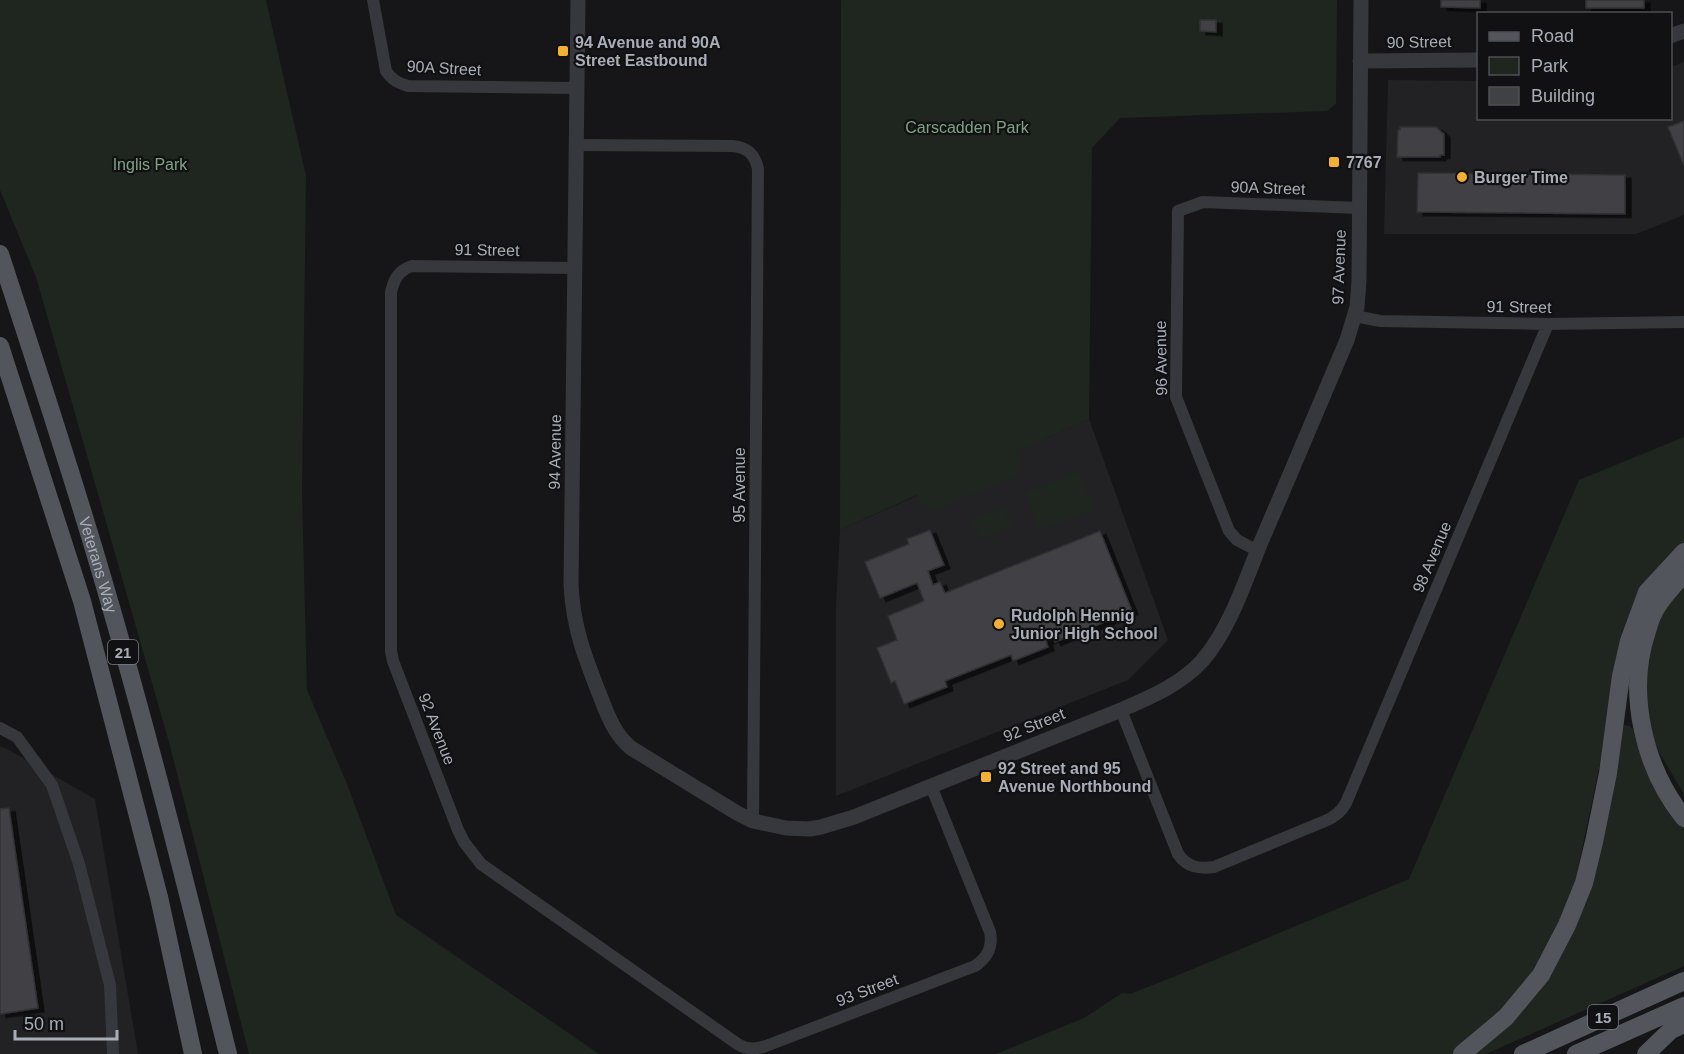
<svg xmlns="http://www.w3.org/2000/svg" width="1684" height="1054" font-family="Helvetica,sans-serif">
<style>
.built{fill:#222225}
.green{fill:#1e261f}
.building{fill:#404145;stroke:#303034;stroke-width:1.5;filter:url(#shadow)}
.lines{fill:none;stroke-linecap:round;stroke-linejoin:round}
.minor{stroke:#37383d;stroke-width:12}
.tertiary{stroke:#37383d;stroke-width:15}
.primary{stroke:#53555c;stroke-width:18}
.poi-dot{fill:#f2b134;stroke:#111113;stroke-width:2}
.labels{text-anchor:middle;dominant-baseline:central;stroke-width:4.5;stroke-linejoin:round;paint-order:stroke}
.shield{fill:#111113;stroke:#7b7e86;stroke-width:1.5}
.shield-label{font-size:15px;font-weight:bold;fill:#a8adb8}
.poi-label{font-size:16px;font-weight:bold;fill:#a8adb8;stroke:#111113;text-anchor:start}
.street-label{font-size:16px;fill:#a8adb8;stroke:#111113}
.park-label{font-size:16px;fill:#7fa381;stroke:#111113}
</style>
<defs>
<filter id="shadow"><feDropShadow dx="6" dy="3.5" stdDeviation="0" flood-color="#0009"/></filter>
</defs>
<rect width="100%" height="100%" fill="#161618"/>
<path class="built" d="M1684,62V215L1636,234H1384L1388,80L1478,81V118H1670L1671,67Z
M1089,419L1168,640L1128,680L836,796V607L840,530Z
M0,746L9,750L95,799L138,1054H0Z"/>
<path class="green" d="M0,0H266L306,176L302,492L307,690L347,784L396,915L599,1054H249L170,746L36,277L0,190Z
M841,0H1337L1336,104L1327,111L1120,118L1092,148L1089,419L1016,452L1020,464L1018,476L933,510L921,504L917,495L840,530Z
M1684,437V542L1656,572L1615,692L1572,897L1531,979L1503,1015L1457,1054H996L1084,1018L1122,993L1130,994L1188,971L1409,879L1579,480Z
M1080,472L1095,510L1039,530L1025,493Z
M1004,507L1012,527L980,540L972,520Z
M1684,582V794C1669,769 1652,744 1645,715C1643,708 1645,700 1645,692C1646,650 1655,614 1684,582Z
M1624,725L1630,726L1633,730L1643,758L1684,826V966L1486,1054H1467L1561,947L1620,726Z"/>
<path class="building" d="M1441,0H1480V8L1441,7Z
M1586,0H1644V8H1586Z
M1200,20H1216V32L1200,31Z
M1684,121V166L1668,127Z
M1400,127H1436L1444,134V155H1440V157H1397L1398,130H1400Z
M1418,173L1625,175V214L1417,212Z
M930,530L944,565L928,571L933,585L940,582L945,593L1100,531L1132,611L1055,642L1053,638L1046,641L1048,647L1013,661L1011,655L945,681L947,687L904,704L895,681L891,683L877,648L897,640L888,616L924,601L917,583L880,598L865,562L909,544L907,539Z
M9,808L38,1008L0,1014V809Z"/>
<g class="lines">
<path class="minor" d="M373,0L386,71C392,80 398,83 408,86L577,88
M577,145L732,146C747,147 755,154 758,169L753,821
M575,268L412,266C399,270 394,279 391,292V651L393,661L458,830L464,842L481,864L739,1045C748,1050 757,1049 766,1046L975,966C988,957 993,947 990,932L931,786
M1355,316L1380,321L1548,324L1684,322
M1258,551L1237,540L1229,531L1176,397L1178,211L1203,202L1359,208
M1121,710L1178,854C1187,867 1198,869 1214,867L1325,821C1335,817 1341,812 1346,803L1548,324
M0,728L17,737L52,785L79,864L110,985L113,1054"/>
<path class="tertiary" d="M578,0L571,585C573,626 584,655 599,693C607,713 613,733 631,748L737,813L753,821L786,828L809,829L821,827L854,817L1121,710C1150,697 1180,685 1202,661C1230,629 1245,581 1261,542C1290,475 1318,408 1347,340L1357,307L1359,281L1361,0
M1670,36L1684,31
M1360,61L1478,60"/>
<g class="primary">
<path id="s1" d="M0,254C37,368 75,482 108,597C152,748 190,901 228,1054"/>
<path d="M0,346L82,601L159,897L193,1054"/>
<path d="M1684,574C1673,586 1660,599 1653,614C1650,619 1649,626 1647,631C1626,693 1644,768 1684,818"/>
<path d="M1462,1054L1506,1017L1541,975L1567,925L1584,883L1594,842L1608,773L1621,676L1629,641L1647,592L1684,552"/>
<path d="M1523,1054L1684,981"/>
<path d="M1576,1054L1684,1006"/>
<path d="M1646,1054L1671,1030L1684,1024"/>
</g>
</g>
<g class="poi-dot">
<rect x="557" y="45" width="12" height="12" rx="3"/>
<rect x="1328" y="156" width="12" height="12" rx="3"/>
<circle cx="1462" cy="177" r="6"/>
<circle cx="999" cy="624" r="6"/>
<rect x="980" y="771" width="12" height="12" rx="3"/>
</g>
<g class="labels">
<g class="shield">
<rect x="108" y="640" width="30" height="24" rx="4.5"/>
<rect x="1588" y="1005" width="30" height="24" rx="4.5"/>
</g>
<g class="shield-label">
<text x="123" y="652">21</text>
<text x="1603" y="1017">15</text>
</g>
<g class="poi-label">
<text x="575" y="42">94 Avenue and 90A<tspan x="575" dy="18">Street Eastbound</tspan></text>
<text x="1346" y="162">7767</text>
<text x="1474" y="177">Burger Time</text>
<text x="1011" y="615">Rudolph Hennig<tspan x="1011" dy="18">Junior High School</tspan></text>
<text x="998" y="768">92 Street and 95<tspan x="998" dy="18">Avenue Northbound</tspan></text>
</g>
<g class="street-label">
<text transform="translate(1419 42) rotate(-1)">90 Street</text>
<text transform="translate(444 68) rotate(3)">90A Street</text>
<text transform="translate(1268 188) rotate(2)">90A Street</text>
<text transform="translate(487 250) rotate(1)">91 Street</text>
<text transform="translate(1339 267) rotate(-88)">97 Avenue</text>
<text transform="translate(1519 307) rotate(1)">91 Street</text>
<text transform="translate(1161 358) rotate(-91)">96 Avenue</text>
<text transform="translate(555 452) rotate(-89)">94 Avenue</text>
<text transform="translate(739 485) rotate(-90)">95 Avenue</text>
<text transform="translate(1432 557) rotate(-67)">98 Avenue</text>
<text stroke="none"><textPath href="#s1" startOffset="326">Veterans Way</textPath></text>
<text transform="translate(1034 725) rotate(-22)">92 Street</text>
<text transform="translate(437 729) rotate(69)">92 Avenue</text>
<text transform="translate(867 990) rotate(-21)">93 Street</text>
</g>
<g class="park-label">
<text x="967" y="127">Carscadden Park</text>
<text x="150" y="164">Inglis Park</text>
</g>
</g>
<rect x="1477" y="12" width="195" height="108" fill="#111113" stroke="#4d4f55" stroke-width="1.5"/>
<rect x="1489" y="32" width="30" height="9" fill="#53555c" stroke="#4d4f55" stroke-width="1.5"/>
<text x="1531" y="42" font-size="18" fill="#a8adb8">Road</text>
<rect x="1489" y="57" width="30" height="18" fill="#1e261f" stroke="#4d4f55" stroke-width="1.5"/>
<text x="1531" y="72" font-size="18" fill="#a8adb8">Park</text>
<rect x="1489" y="87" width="30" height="18" fill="#404145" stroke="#4d4f55" stroke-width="1.5"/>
<text x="1531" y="102" font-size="18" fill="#a8adb8">Building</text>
<path d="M15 1030v9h102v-9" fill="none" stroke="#a8adb8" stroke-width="3"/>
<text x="24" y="1030" font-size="18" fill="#a8adb8" stroke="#111113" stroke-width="4.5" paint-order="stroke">50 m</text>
</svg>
